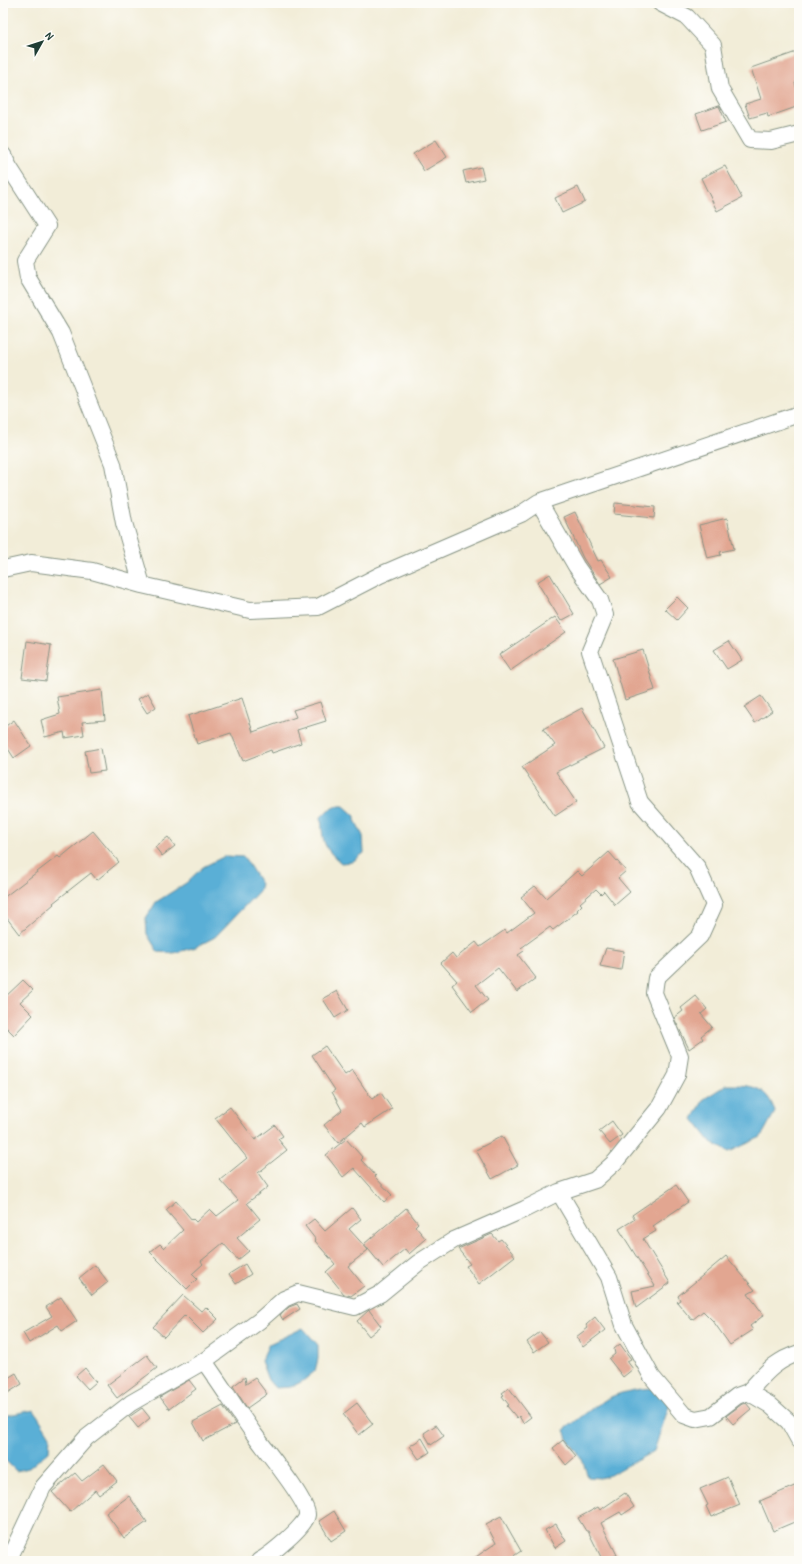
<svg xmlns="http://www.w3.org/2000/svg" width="802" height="1564" font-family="'Patrick Hand',sans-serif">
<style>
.water{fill:#5aafd6;stroke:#3c7685}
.building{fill:#e2a691}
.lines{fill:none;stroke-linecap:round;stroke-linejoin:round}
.minor-casing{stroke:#889586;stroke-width:18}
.minor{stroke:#fff;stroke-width:16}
</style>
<rect width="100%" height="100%" fill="#fdfcf7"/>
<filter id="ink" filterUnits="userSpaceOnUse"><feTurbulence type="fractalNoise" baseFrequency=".025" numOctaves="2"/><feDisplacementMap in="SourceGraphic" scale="8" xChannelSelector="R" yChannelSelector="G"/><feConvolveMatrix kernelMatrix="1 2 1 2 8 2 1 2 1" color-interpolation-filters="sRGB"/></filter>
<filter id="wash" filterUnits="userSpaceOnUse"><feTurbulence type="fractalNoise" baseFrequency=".012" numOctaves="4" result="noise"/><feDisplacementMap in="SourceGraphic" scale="16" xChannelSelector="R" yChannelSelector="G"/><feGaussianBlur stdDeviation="0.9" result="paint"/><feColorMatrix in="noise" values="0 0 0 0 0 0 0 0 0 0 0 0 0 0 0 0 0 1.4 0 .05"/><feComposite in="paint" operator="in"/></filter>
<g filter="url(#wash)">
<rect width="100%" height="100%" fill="#f2edd8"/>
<path class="water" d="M337,806H344L355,816V820L363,836L364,853L352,862L341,863C322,846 323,842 321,817L328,810Z
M225,856L244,857L261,884L259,891L215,937L196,947L174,953L158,952L147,934L146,918L156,902L186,883L203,867Z
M726,1085C750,1085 767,1085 775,1112L761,1137L729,1152L711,1142L693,1119L704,1099Z
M303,1328L318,1345V1359L315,1371L303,1381L291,1387L275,1388L268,1380L261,1361L269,1344Z
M653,1388L670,1403L654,1451L610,1475L600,1478L588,1477L582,1459L568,1440L564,1430C577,1421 588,1410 602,1402C616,1392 637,1389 653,1388Z
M34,1410L50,1436L49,1451L29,1468L16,1471L3,1458V1416Z"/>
<g id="blocks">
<path class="building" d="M799,51V81L795,83L799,96V106L768,117L767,113L750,118L745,104L761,99L751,68Z
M719,106L726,122L702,130L696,114Z
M436,140L447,157L424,171L413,154Z
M725,166L742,198L717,211L701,178Z
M481,167L484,179L466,183L463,171Z
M578,187L585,202L562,213L555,198Z
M615,503L655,507L654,518L614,514Z
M575,512L598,561L601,560L612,577L600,584L583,558L564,517Z
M727,518L734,549L720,552L721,555L707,558L699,525Z
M550,574L574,614L561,621L537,582Z
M677,597L688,608L677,620L665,609Z
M555,617L566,632L510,671L499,655Z
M27,641L51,645L46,681L22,678Z
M729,641L742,660L727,669L714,650Z
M643,650L655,690L625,700L613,659Z
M102,690L105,720L82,722L84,735L65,738L64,732L45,737L41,720L60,714L57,697Z
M148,693L156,707L147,713L138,699Z
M761,696L772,711L755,723L744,707Z
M242,698L253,732L296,717L293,710L320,702L326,721L297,730L301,743L272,753L271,750L243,761L231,733L197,744L188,716Z
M582,708L604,748L556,772L576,802L555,816L522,767L555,745L543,729Z
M14,720L31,746L14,758L3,741V728Z
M101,748L105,771L89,773L85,751Z
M93,831L119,862L97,880L91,873L53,903L54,904L19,934L3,913V898L58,856L60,858Z
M168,837L175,846L162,856L155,847Z
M609,852L626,871L618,878L630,892L615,905L604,891L601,894L596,889L580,903L582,905L577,910L578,911L553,930L550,927L521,948L524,951L518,955L536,978L517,992L498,968L476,985L488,1000L472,1012L452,985L457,981L441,963L452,953L456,958L476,942L480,947L505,930L507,933L534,913L521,897L535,886L546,898L577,871L582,876Z
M606,948L624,951L621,970L600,966Z
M23,980L33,990L20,1002L33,1015L14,1035L3,1024V999Z
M337,991L348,1010L335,1018L323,999Z
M696,996L707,1009L701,1014L712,1027L701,1036L703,1039L689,1049L674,1018L683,1011L681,1008Z
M325,1046L345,1075L352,1070L372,1099L381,1093L392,1109L365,1127L362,1123L338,1143L324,1125L342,1110L332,1092L335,1090L312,1055Z
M230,1107L255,1140L275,1125L283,1136L278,1139L287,1150L258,1173L268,1187L247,1203L260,1219L237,1238L249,1251L238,1260L223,1243L201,1261L203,1264L192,1274L197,1279L187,1289L150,1252L160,1244L164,1248L183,1230L166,1210L176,1201L192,1220L193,1219L196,1222L210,1209L217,1216L238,1200L220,1180L247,1158L215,1118Z
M612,1121L622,1135L610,1144L599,1131Z
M502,1136L518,1165L492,1179L476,1150Z
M346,1139L363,1158L361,1160L376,1176L375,1177L392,1195L384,1202L354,1168L343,1177L326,1155Z
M676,1185L688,1202L653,1226L656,1231L643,1239L670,1283L636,1308L632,1291L655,1286L619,1229L635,1219L632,1215Z
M352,1208L361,1219L349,1229L368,1250L348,1266L364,1286L351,1296L344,1294L326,1272L335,1264L315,1241L316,1240L305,1226L314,1219L325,1231Z
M406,1208L418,1223L415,1226L426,1239L409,1254L405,1249L383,1267L364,1244Z
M492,1234L498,1241L501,1239L515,1256L479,1284L466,1266L470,1264L458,1249Z
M726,1256L755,1290L748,1294L764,1315L750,1326L753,1330L730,1345L713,1321L703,1311L692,1320L677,1302L680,1300L678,1296Z
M245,1264L251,1274L236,1284L229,1274Z
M95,1265L108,1282L92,1295L79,1278Z
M183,1295L201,1311L206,1307L218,1319L203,1333L185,1315L164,1337L153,1327Z
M61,1297L77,1321L62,1331L58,1325L29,1343L23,1333L52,1316L46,1307Z
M297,1304L300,1309L283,1320L280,1315L289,1307Z
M369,1310L381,1326L369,1336L357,1321Z
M595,1317L605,1330L583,1347L576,1337L588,1328L586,1325Z
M540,1332L548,1342L534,1352L527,1342Z
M620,1344L631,1359L627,1361L633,1369L623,1377L609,1359L615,1354L614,1349Z
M147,1355L157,1368L117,1398L107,1385Z
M85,1368L96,1382L88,1389L76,1376Z
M16,1373L22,1384L3,1396V1381Z
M245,1377L246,1384L255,1378L267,1394L247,1408L233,1386Z
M189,1380L196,1389L169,1409L160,1397Z
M509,1388L531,1417L523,1423L519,1416L517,1418L507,1406L509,1405L502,1396L504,1395L502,1393Z
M357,1403L373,1424L359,1435L343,1414Z
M746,1403L751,1409L733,1424L726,1416L742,1404Z
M223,1406L235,1424L203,1441L193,1422Z
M142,1408L150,1418L138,1428L129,1417Z
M436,1425L444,1436L431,1445L424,1433Z
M422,1438L430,1452L419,1459L410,1446Z
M563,1440L576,1456L566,1465L553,1448Z
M104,1464L117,1481L99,1495L95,1490L70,1512L52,1492L75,1473L82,1481Z
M728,1477L740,1505L711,1517L706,1506L708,1505L700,1489Z
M799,1484V1520L773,1531L760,1501Z
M625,1493L634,1507L622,1515L620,1512L601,1523L617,1555L603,1561L588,1531H586L578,1518L598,1507L600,1510Z
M129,1496L147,1522L124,1538L106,1513Z
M334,1511L346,1531L331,1541L319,1521Z
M501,1516L521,1551L506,1561H470L496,1543L486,1524Z
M556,1524L566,1541L555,1548L545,1530Z"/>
</g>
</g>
<g filter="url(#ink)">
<use href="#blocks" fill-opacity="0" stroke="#889586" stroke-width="1"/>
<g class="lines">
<defs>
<path id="minor" d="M660,3L687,17L713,45L720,89L750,140L771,141L799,134
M3,155L9,167L47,226L25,261L28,278L61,333L113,464L124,523L142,585L250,610L318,607L380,575L521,514L539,502L799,414
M3,569L31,563L92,571L142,585
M559,1192L609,1277L624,1325L652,1377L684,1415L695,1419L711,1416L737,1396L748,1392
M799,1353C774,1361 766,1373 748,1392L770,1405L789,1422L799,1440
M204,1361C221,1385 237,1410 254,1434C264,1448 308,1501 307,1515C306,1526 270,1555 259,1561
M8,1561L43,1487L86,1438L131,1403L204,1361L259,1321L284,1299L298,1293L355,1307L380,1294L418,1263L454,1240L525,1209L559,1192L595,1180L615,1162L659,1108L677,1075L680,1056L654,993L656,978L700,936L714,905L697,867L640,802L590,651L605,615L600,600L576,566L539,502"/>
</defs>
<use href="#minor" class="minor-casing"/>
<use href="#minor" class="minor"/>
</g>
</g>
<rect width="802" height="1564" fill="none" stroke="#fdfcf7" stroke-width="16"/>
<g transform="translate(42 42) rotate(51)" stroke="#fdfcf7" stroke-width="3" paint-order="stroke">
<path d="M0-3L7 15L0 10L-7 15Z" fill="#1f3d34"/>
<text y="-6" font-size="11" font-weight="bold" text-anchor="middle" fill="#1f3d34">N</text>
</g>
</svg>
